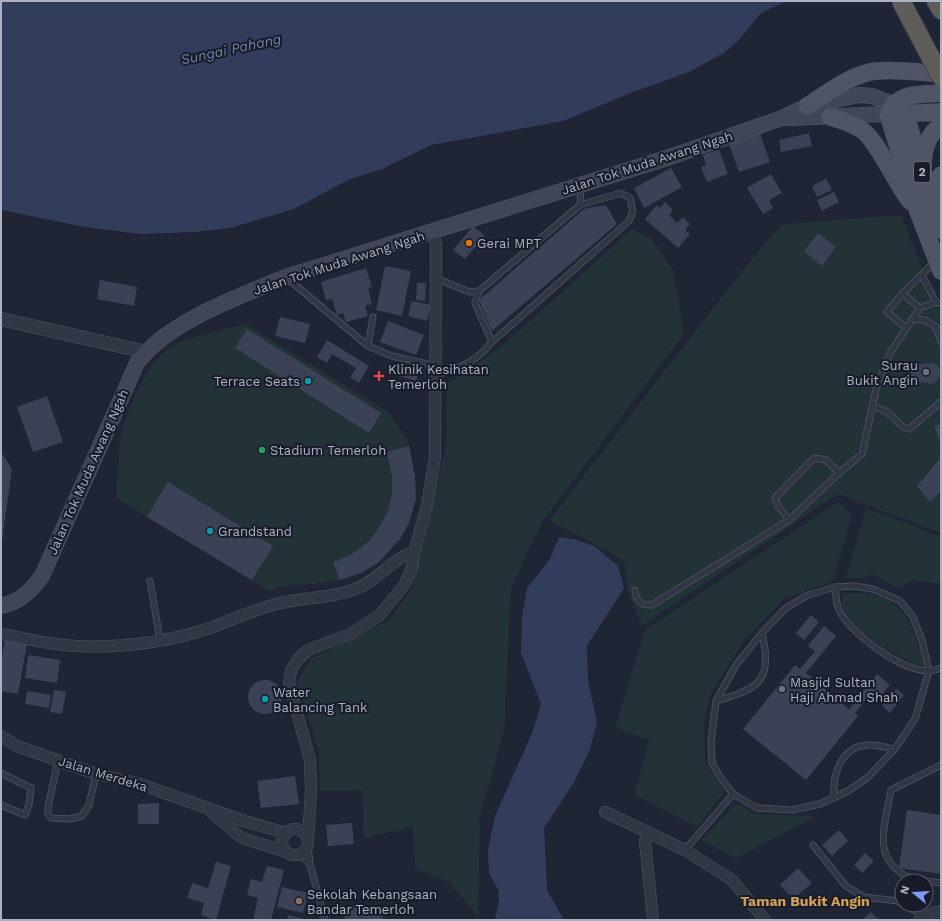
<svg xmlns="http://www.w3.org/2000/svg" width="942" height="921" font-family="'Work Sans',sans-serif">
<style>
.green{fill:#223237}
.water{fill:#323d5c}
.building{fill:#3b4256}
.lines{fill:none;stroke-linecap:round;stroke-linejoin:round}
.service-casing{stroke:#505464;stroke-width:7}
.minor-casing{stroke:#505464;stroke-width:12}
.tertiary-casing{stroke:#505464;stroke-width:14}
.secondary-casing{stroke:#505464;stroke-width:16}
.primary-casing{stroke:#3c404f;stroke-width:18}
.trunk-casing{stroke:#3d4150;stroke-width:20}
.service{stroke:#323745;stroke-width:5.5}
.minor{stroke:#323745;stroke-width:11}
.tertiary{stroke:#323745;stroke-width:13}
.secondary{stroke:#404558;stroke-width:15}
.primary{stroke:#505566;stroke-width:17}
.trunk{stroke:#5e5d5a;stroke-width:18}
.trunk-bridge-casing{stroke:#3d4150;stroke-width:20;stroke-linecap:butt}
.trunk-bridge{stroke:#5e5d5a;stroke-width:18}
.food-dot{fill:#e8710a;stroke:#181c2a;stroke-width:1.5}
.worship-dot{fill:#6b7280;stroke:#181c2a;stroke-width:1.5}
.health-dot{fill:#e0444e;stroke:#181c2a;stroke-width:1.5}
.culture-dot{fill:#0f9aa8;stroke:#181c2a;stroke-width:1.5}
.leisure-dot{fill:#2e9e5b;stroke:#181c2a;stroke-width:1.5}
.education-dot{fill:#8d6e63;stroke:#181c2a;stroke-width:1.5}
.labels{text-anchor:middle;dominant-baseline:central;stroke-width:4;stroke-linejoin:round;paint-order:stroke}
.shield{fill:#181c2a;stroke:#808495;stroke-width:1}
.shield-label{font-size:12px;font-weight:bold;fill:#acb1c3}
.street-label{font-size:13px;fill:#acb1c3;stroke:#181c2a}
.poi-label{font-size:13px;fill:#acb1c3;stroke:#181c2a;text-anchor:start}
.water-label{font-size:14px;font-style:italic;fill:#7483ab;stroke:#181c2a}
.neighbourhood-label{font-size:14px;font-weight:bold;fill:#d1a159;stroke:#181c2a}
</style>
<rect width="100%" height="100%" fill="#1f2535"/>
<path class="green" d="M901,215L941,315V533L838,494L642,626L628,592L624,561L591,542L549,521L704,320L768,239L783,224Z
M632,229L651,238L673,270L684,334L542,522L511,588L504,731L480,816L478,917L449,882L415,869L413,827L364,838L362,790L320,791L319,752L297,682L311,659L389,620L412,588L446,445L447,384L500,348Z
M246,324L390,413L408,442L415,476L416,499L409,523L400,539L378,563L340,580L304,585H288L268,591L116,498L120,439L127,415L136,392L153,363L168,349L187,339Z
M838,502L852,515L833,581L784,599L745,639L711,693L704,720L705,761L724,792L697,827L634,794L649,740L615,728L645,630Z
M866,508L941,537V584L913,580L897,588L872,574L865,578H846Z
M842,594C852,594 865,592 874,595C912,605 914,636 926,667C898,659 855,634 842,606C841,603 842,598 842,594Z
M736,803L756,814L816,816L736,858L702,840Z"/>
<path class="water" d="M1,1H787L761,13L738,41L724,53L689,72L633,92L563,121L431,145L382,169L348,180L294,209L230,228L195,232L141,234L85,227L1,210Z
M559,537L577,540L594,546L618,566L624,588L587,646L588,680L597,723L589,752L573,784L544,828L547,890L564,920H495L499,901L498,890L489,873L488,851L495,816L533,731L541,704L521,653L522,618L527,588L550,559Z"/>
<path class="building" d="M760,133L770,162L739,172L729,144Z
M809,133L812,146L781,152L779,140Z
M719,149L728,174L707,182L701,167L706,165L703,155Z
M671,168L682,187L644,208L634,188Z
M771,174L782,193L769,200L773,208L763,214L747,188Z
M826,179L832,190L817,197L812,186Z
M834,192L839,202L822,211L817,200Z
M665,202L673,210L669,215L677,223L683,217L690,224L685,230L690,234L678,248L645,219L657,205L660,208Z
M606,205L617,224L492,331L479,300L584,209Z
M473,226L485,236L465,259L453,250Z
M818,233L836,247L822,266L804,251Z
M385,266L411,271L402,316L376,310Z
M366,268L372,287L368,288L372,304L365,306L368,316L346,322L343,313L337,315L332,299L326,300L321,282Z
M100,280L137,287L134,306L97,299Z
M417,283H426L425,301L416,300Z
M412,301L431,305L427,321L408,316Z
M280,317L310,324L305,343L275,336Z
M388,321L424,335L416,355L380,342Z
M247,329L381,413L369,433L235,348Z
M327,340L369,366L359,383L350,377L356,368L332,354L327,363L317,357Z
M399,363L419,369L416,381L396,375Z
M934,363L941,369V376L934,384L912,381L910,365Z
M47,396L63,442L33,452L17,407Z
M941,423V446L934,426Z
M409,446L415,476L416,499L409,523L400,539L378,563L361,573L340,580L333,562L352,554L368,542L379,528L388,511L392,494V476L387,452Z
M1,452L12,469L2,541H1Z
M940,454L941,491L930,502L917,486L939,460Z
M168,482L273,546L252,580L147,517Z
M811,615L819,622L804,640L796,633Z
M824,626L836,636L806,673L849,709L877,674L890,685L876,702L869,696L855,713L858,716L806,780L743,729L795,665L800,669L815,651L808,646Z
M5,640L27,644L18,694L1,691V660Z
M28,655L60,660L57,683L25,678Z
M248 697a17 17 0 1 1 34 0a17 17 0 1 1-34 0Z
M896,689L904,695L890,713L882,706Z
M54,690L66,692L62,714L50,712Z
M27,691L51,695L49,708L25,704Z
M295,776L299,804L261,808L257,781Z
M159,803V824H138V804Z
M907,810L941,815V874L899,868Z
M352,823L354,844L328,846L326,825Z
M839,830L848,841L832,856L822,845Z
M865,853L874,861L862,873L854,865Z
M216,862L231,866L216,920L201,915L204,903L187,898L192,883L208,888Z
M267,866L284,870L271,920H253L258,898L247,895L251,879L262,882Z
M798,868L812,883L793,899L780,885Z
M282,887L308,893L303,913L277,907Z
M346,905L384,910L382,920H344Z
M871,912L879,920H862Z
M288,915L305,919V920H287Z"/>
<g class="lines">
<defs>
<path id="service" d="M580,205L621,193L630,198L633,211L629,221L492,342L475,303L479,291L580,205L581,185
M922,275L936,302L941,304
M436,278L469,292L479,291
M288,279L368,346L392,356L436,366
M902,293L920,308
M912,319L925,320L936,327L941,342
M906,328L887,312C901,293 919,279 934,262
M368,346L373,317
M436,375C460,368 476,362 492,342
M872,406L886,411L903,427L909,429L941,402
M789,520L778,506L775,498L814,458L826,460L839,473
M150,581L160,640
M854,586L873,589L900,601L913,617L922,640L929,671L915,719L895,749L867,778L848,791L820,804L792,810L757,808L733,794L720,777L712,763L711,742L716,701L736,665L762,633L786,608L808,595L835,587Z
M835,587C836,593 836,602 838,608C849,633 901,671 929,671C933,671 937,669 941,668
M635,590C636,601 641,606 652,605L789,520L839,473L862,454L877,385L890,353L920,308L936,302
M716,701C759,689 773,681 762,633
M58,761L48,807V814L51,818L70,819L82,816L89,805L96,774
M1,773L31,788L29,804L25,815L1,805
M834,798C832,773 842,744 871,745C879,745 887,748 895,749
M813,845L846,886L864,897L898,901L902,904
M308,846L310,864L325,920
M685,850L733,794
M299,854L310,864
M925,881C918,879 909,878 904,875C871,855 886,821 891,790L941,765
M926,881L941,883
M904,905L922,915"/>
<path id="minor" d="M1,634C25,638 51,645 76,646C120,648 168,642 210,628C232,620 253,610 276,604C301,597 328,599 353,590C377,582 391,559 414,552
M1,736L17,746L96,774L134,782L244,821L286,833
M605,812L685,850L732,880L765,920
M212,813L242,838L287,852
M282 842a13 13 0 1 1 26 0a13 13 0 1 1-26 0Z
M647,832L645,842L653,920
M308,842L311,790L310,760L289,683L291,671L298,659L308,650L350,634L380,615L405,584L412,567L414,552L427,505L435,457L436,244L433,233
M919,920L922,915L941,911"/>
<path id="tertiary" d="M1,319L146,352"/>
<path id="secondary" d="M789,118L888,114
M1,606C20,602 31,591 42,576L137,363C167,322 240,296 286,277L670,157L782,118L807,106L859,95L872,96L894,104"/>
<path id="primary" d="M894,104L905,113L941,230
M807,106C828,93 851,74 876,71C897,69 920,72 941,74
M889,112C900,91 920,95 941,93
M888,114L917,209L941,271
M894,114L941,112
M830,117C841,120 852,123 862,130C878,141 895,183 910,201
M923,167C923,150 927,135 941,125
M936,205L935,196L941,175"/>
<path id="trunk" d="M936,1L941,10"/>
</defs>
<use href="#service" class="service-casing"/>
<use href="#minor" class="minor-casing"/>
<use href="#tertiary" class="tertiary-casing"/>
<use href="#secondary" class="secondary-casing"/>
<use href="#primary" class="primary-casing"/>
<use href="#trunk" class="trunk-casing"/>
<use href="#service" class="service"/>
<use href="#minor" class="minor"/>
<use href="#tertiary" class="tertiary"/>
<use href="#secondary" class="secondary"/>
<use href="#primary" class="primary"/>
<use href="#trunk" class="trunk"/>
<defs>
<path id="trunk-bridge" d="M901,1L941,77"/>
</defs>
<use href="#trunk-bridge" class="trunk-bridge-casing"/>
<use href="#trunk-bridge" class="trunk-bridge"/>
</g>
<circle class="food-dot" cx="469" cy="243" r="4"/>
<g class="worship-dot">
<circle cx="926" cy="372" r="4"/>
<circle cx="782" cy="689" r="4"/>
</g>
<path class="health-dot" d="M377 370h4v4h4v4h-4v4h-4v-4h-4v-4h4z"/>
<g class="culture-dot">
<circle cx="308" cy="381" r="4"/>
<circle cx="210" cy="531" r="4"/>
<circle cx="265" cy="699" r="4"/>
</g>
<circle class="leisure-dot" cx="262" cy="450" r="4"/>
<circle class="education-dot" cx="299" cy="901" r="4"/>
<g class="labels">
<rect class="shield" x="914" y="162" width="16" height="20" rx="3"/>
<g class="shield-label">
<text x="922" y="172">2</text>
</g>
<g class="street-label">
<text transform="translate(647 163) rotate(-18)">Jalan Tok Muda Awang Ngah</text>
<text transform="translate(339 263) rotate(-18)">Jalan Tok Muda Awang Ngah</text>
<text transform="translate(88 472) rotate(-66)">Jalan Tok Muda Awang Ngah</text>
<text transform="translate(103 774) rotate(17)">Jalan Merdeka</text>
</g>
<g class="poi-label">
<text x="477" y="243">Gerai MPT</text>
<text x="918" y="365" text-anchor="end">Surau<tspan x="918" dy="15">Bukit Angin</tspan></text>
<text x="388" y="369">Klinik Kesihatan<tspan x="388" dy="15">Temerloh</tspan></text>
<text x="300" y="381" text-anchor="end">Terrace Seats</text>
<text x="270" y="450">Stadium Temerloh</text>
<text x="218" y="531">Grandstand</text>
<text x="790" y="682">Masjid Sultan<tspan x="790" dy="15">Haji Ahmad Shah</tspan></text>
<text x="273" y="692">Water<tspan x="273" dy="15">Balancing Tank</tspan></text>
<text x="307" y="894">Sekolah Kebangsaan<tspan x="307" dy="15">Bandar Temerloh</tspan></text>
</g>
<g class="water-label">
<text transform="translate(231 49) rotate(-12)">Sungai Pahang</text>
</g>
<g class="neighbourhood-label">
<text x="805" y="901">Taman Bukit Angin</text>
</g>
</g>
<rect width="942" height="921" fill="none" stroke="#acb1c3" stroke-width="4"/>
<g transform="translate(914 893) rotate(288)"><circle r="19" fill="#181c2a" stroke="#535867"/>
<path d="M0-3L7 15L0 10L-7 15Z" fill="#7e98f6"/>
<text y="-6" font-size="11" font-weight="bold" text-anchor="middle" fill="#acb1c3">N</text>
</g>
</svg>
